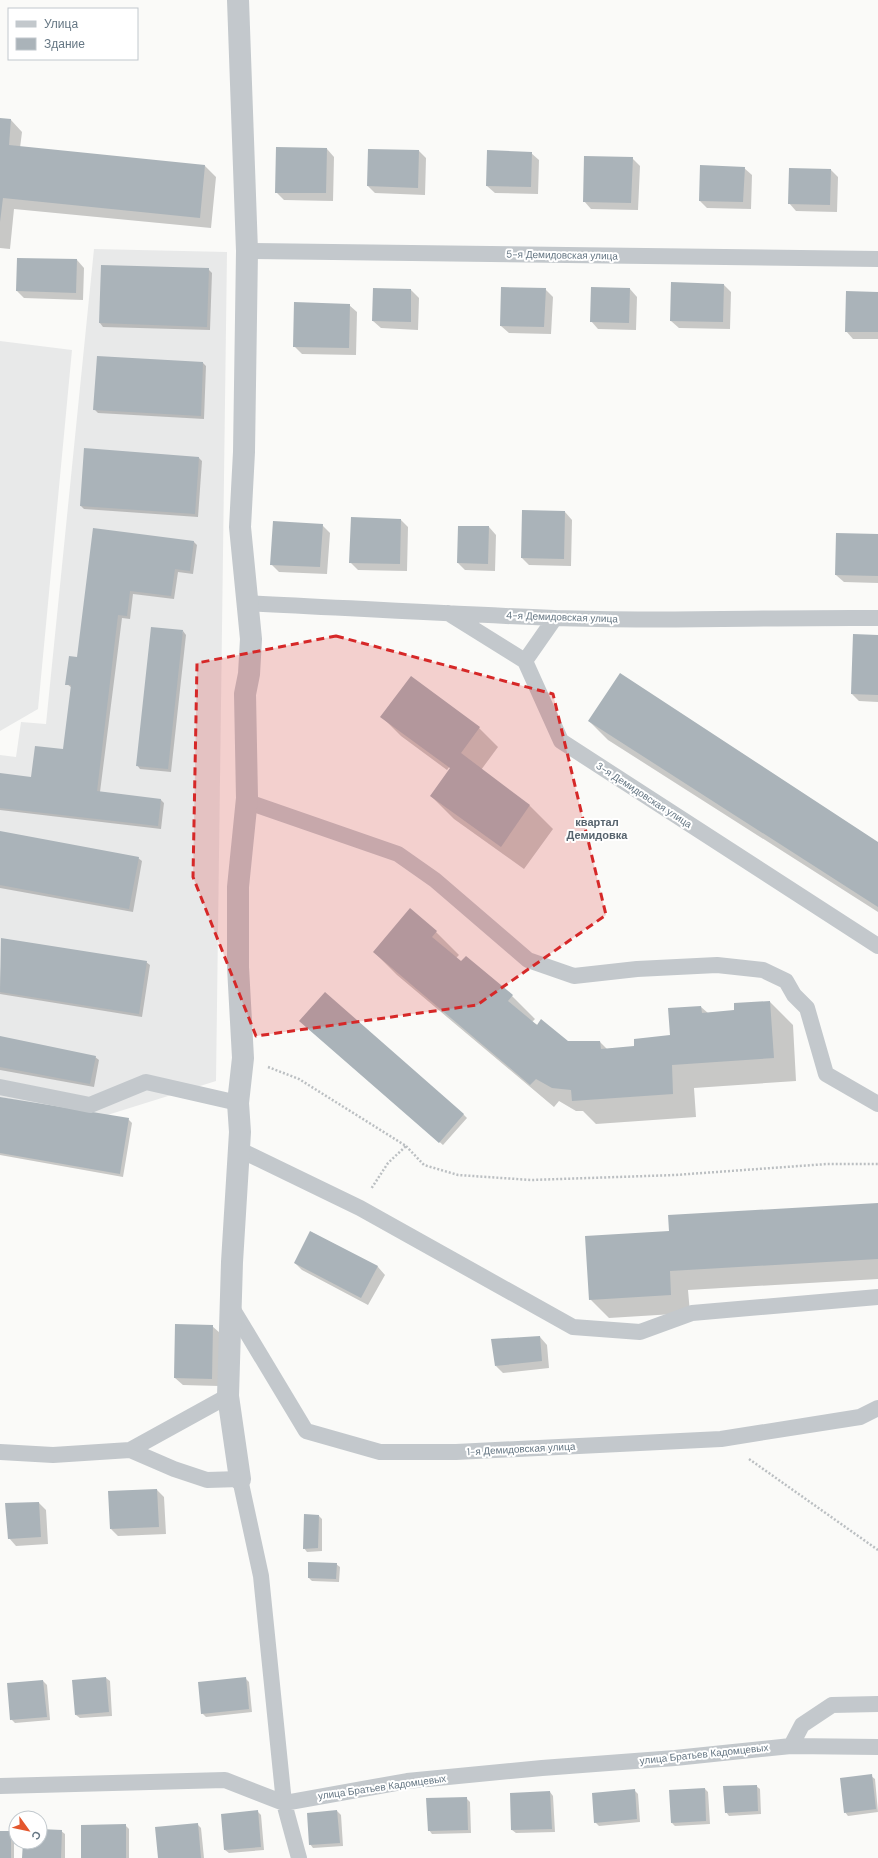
<svg xmlns="http://www.w3.org/2000/svg" width="878" height="1858" font-family="'DM Sans',sans-serif">
<style>
.built{fill:#e8e9e9}
.shadow{fill:#0003}
.building{fill:#aab3b9}
.lines{fill:none;stroke-linecap:round;stroke-linejoin:round}
.path{stroke:#bbbfc2;stroke-width:2.5;stroke-dasharray:2 2;stroke-linecap:butt}
.service{stroke:#c3c8cc;stroke-width:16}
.minor{stroke:#c3c8cc;stroke-width:22}
.marked{fill:#d62828;fill-opacity:0.2;stroke:#d62828;stroke-width:3;stroke-dasharray:8 5;stroke-linejoin:round}
.labels{text-anchor:middle;dominant-baseline:central;stroke-width:4;stroke-linejoin:round;paint-order:stroke}
.street-label{font-size:10px;fill:#657683;stroke:#fff}
.neighbourhood-label{font-size:11px;font-weight:bold;fill:#57646e;stroke:#fff}
</style>
<rect width="100%" height="100%" fill="#fafaf8"/>
<path class="built" d="M94,249L227,252L216,1081L101,1117L0,1097V755L16,757L21,722L46,724Z
M0,341L72,350L38,709L0,731Z"/>
<path class="shadow" d="M0,119L11,120L22,132L20,148L205,166L216,177L211,228L14,209L10,249L0,248Z
M327,149L334,157L333,201L284,200L276,192Z
M419,151L426,158L425,195L375,193L368,186Z
M531,153L539,160L538,194L495,193L487,186Z
M632,158L640,166L638,210L591,209L584,201Z
M744,168L752,175L751,209L707,208L700,201Z
M831,170L838,177L837,212L796,211L789,203Z
M77,260L84,268L83,300L24,298L17,291Z
M102,266L208,269L212,273L210,330L103,327L100,323Z
M724,285L731,292L730,329L679,328L671,321Z
M374,289L411,290L419,298L418,330L381,328L373,321Z
M545,289L553,297L551,334L509,333L501,326Z
M630,289L637,297L636,330L598,329L591,321Z
M878,293V339H853L846,331Z
M349,305L357,312L356,355L302,354L294,346Z
M203,363L206,366L204,419L98,413L94,409Z
M199,458L202,461L198,517L84,509L81,506Z
M565,512L572,520L571,566L529,565L522,558Z
M401,520L408,527L407,571L358,570L350,562Z
M322,525L330,533L327,574L279,572L271,564Z
M489,527L496,535L495,571L465,570L458,563Z
M94,530L194,542L197,545L193,574L178,572L174,599L133,594L130,619L122,618L100,792L161,800L164,803L161,829L0,810V774L32,778L64,750L72,688L67,684L78,658Z
M878,535V583L844,582L836,575Z
M183,631L186,635L171,772L140,769L137,765Z
M878,636V702L859,701L852,694Z
M411,678L479,728L498,747L481,770L530,806L553,829L524,869L454,819L431,796L461,755L459,754L447,770L401,736L382,717Z
M589,721L878,844V912L608,740Z
M0,832L138,858L142,861L133,912L0,888Z
M410,910L436,932L459,955L456,958L512,996L535,1019L532,1022L568,1042H600L607,1049L635,1047L671,1036L701,1007L708,1013L735,1011L770,1002L793,1025L796,1081L694,1088L696,1117L596,1124L583,1111H576L559,1101L554,1107L397,975L374,952Z
M2,939L146,962L150,965L142,1017L0,994Z
M304,1024L463,1114L467,1118L443,1145Z
M0,1037L95,1057L99,1060L94,1087L0,1070Z
M0,1098L128,1119L132,1123L123,1177L0,1155Z
M878,1204V1279L688,1290L690,1313L609,1318L590,1299L670,1232Z
M311,1232L378,1267L385,1275L368,1305L302,1270L295,1263Z
M212,1326L220,1333L219,1386L183,1385L175,1378Z
M540,1337L547,1345L549,1368L503,1373L496,1366Z
M157,1490L164,1497L166,1534L118,1536L111,1529Z
M39,1503L46,1510L48,1544L16,1546L9,1538Z
M319,1516L322,1519V1551L307,1552L304,1548Z
M336,1564L340,1567L339,1582L312,1581L309,1578Z
M106,1678L110,1681L112,1716L80,1718L76,1715Z
M245,1678L249,1682L252,1712L206,1717L202,1713Z
M43,1681L47,1685L50,1720L15,1723L11,1719Z
M871,1776L875,1779L878,1812L848,1816L845,1812Z
M756,1786L760,1789L761,1814L729,1816L726,1812Z
M705,1789L708,1792L710,1824L675,1826L672,1823Z
M634,1790L638,1794L640,1822L599,1826L595,1822Z
M550,1792L553,1796L555,1832L516,1833L512,1830Z
M466,1798L470,1802L471,1833L432,1834L429,1830Z
M257,1811L261,1815L264,1850L229,1853L225,1850Z
M337,1811L341,1815L343,1846L313,1848L310,1844Z
M197,1824L201,1828L204,1858H159Z
M125,1825L129,1829V1858H82Z
M40,1830L61,1831L65,1834V1858H23L24,1842H40Z
M0,1832H10L14,1836V1858H0Z"/>
<path class="building" d="M0,118L11,119L9,145L205,165L200,218L3,198L0,222Z
M276,147L327,148L326,193H275Z
M368,149L419,150L418,188L367,186Z
M487,150L532,152L531,187L486,186Z
M584,156L633,157L631,203L583,202Z
M700,165L745,167L743,202L699,201Z
M789,168L831,169L830,205L788,204Z
M17,258L77,259L76,293L16,291Z
M101,265L209,268L207,327L99,323Z
M671,282L724,284L723,322L670,321Z
M501,287L546,288L544,327L500,326Z
M591,287L630,288L629,323L590,322Z
M373,288L411,289V322L372,321Z
M846,291L878,292V332H845Z
M294,302L350,304L349,348L293,347Z
M97,356L203,362L201,416L93,410Z
M84,448L199,457L195,514L80,506Z
M522,510L565,511L564,559L521,558Z
M351,517L401,519L400,564L349,563Z
M273,521L323,524L320,567L270,565Z
M458,526H489L488,564L457,563Z
M93,528L194,541L190,571L175,569L171,596L130,591L127,616L118,615L97,791L161,799L158,826L0,808V773L31,777L35,746L63,749L71,685H65L69,656L77,657Z
M836,533L878,534V576L835,575Z
M151,627L183,630L168,769L136,766Z
M853,634L878,635V695L851,694Z
M620,673L878,842V907L588,721Z
M411,676L480,727L461,753L530,805L501,847L430,796L450,768L380,717Z
M0,831L139,857L129,909L0,885Z
M410,908L437,931L432,937L461,961L466,956L513,995L508,1001L537,1025L541,1019L568,1041H600L601,1049L634,1046V1039L670,1035L668,1008L701,1006L702,1013L734,1010V1003L770,1001L774,1058L672,1065L673,1094L572,1101L571,1090L552,1088L536,1079L530,1085L373,952Z
M1,938L147,961L139,1014L0,992Z
M325,992L464,1114L439,1143L299,1021Z
M0,1036L96,1056L90,1084L0,1067Z
M0,1097L129,1118L120,1174L0,1153Z
M878,1203V1259L670,1271L671,1295L589,1300L585,1236L669,1231L668,1215Z
M310,1231L378,1266L361,1298L294,1263Z
M175,1324L213,1325L212,1379L174,1378Z
M540,1336L542,1361L495,1366L491,1339Z
M157,1489L159,1527L110,1529L108,1491Z
M39,1502L41,1537L8,1539L5,1503Z
M304,1514L319,1515L318,1548L303,1549Z
M308,1562L337,1563L336,1579L308,1578Z
M106,1677L109,1712L75,1715L72,1680Z
M246,1677L249,1709L201,1714L198,1682Z
M43,1680L47,1717L10,1720L7,1683Z
M872,1774L876,1809L844,1813L840,1778Z
M757,1785L758,1811L725,1813L723,1786Z
M705,1788L706,1821L671,1823L669,1790Z
M635,1789L637,1819L594,1823L592,1793Z
M550,1791L552,1829L511,1830L510,1793Z
M467,1797L468,1830L428,1831L426,1798Z
M258,1810L261,1847L224,1850L221,1814Z
M337,1810L340,1843L309,1845L307,1813Z
M198,1823L201,1858H158L155,1827Z
M126,1824V1858H81V1825Z
M40,1829L62,1830L61,1858H22L23,1842H40Z
M0,1831H11V1858H0Z"/>
<g class="lines">
<path class="path" d="M268,1067L299,1079L406,1146L388,1163L371,1189
M406,1146L424,1165L458,1175L531,1180L675,1175L827,1164H878
M749,1459L878,1550"/>
<path class="service" d="M247,251L878,259
M246,603C349,608 451,614 554,618C662,622 770,617 878,618
M448,613L525,661L561,741L878,946
M525,661L555,618
M247,798L254,804L398,854L435,880L528,960L574,976L637,969L717,965L763,970L786,981L794,995L807,1008L826,1074L878,1104
M0,1087L90,1105L146,1082L238,1103
M238,1149L360,1208L573,1327L640,1332L692,1313L878,1297
M232,1308L306,1431L380,1452H456L721,1439L860,1417L878,1408
M130,1450L174,1469L207,1480L240,1479L261,1576L284,1803L299,1858
M0,1452L53,1455L130,1450L228,1396
M791,1746L802,1725L832,1705L878,1704
M0,1786L225,1780L284,1803L407,1781L542,1768L675,1758L791,1746L878,1747"/>
<path class="minor" d="M238,0L247,251L244,452L240,527L251,639L249,674L245,694L247,798L238,887V967L243,1058L238,1103L240,1132L232,1262L228,1396L240,1479"/>
</g>
<path class="marked" d="M336,636L553,694L606,915L477,1005L256,1036L193,877L197,663Z"/>
<g class="labels">
<g class="street-label">
<text transform="translate(562 255) rotate(1)">5-я Демидовская улица</text>
<text transform="translate(562 617) rotate(2)">4-я Демидовская улица</text>
<text transform="translate(644 795) rotate(33)">3-я Демидовская улица</text>
<text transform="translate(521 1449) rotate(-3)">1-я Демидовская улица</text>
<text transform="translate(704 1754) rotate(-6)">улица Братьев Кадомцевых</text>
<text transform="translate(382 1787) rotate(-8)">улица Братьев Кадомцевых</text>
</g>
<g class="neighbourhood-label">
<text x="597" y="822">квартал<tspan x="597" dy="13">Демидовка</tspan></text>
</g>
</g>
<rect x="8" y="8" width="130" height="52" fill="#ffffff" stroke="#c1c8cd"/>
<rect x="16" y="21" width="20" height="6" fill="#c3c8cc" stroke="#c1c8cd"/>
<text x="44" y="28" font-size="12" fill="#657683">Улица</text>
<rect x="16" y="38" width="20" height="12" fill="#aab3b9" stroke="#c1c8cd"/>
<text x="44" y="48" font-size="12" fill="#657683">Здание</text>
<g transform="translate(28 1830) rotate(123)"><circle r="19" fill="#ffffff" stroke="#c1c8cd"/>
<path d="M0-3L7 15L0 10L-7 15Z" fill="#e4572e"/>
<text y="-6" font-size="11" font-weight="bold" text-anchor="middle" fill="#657683">С</text>
</g>
</svg>
